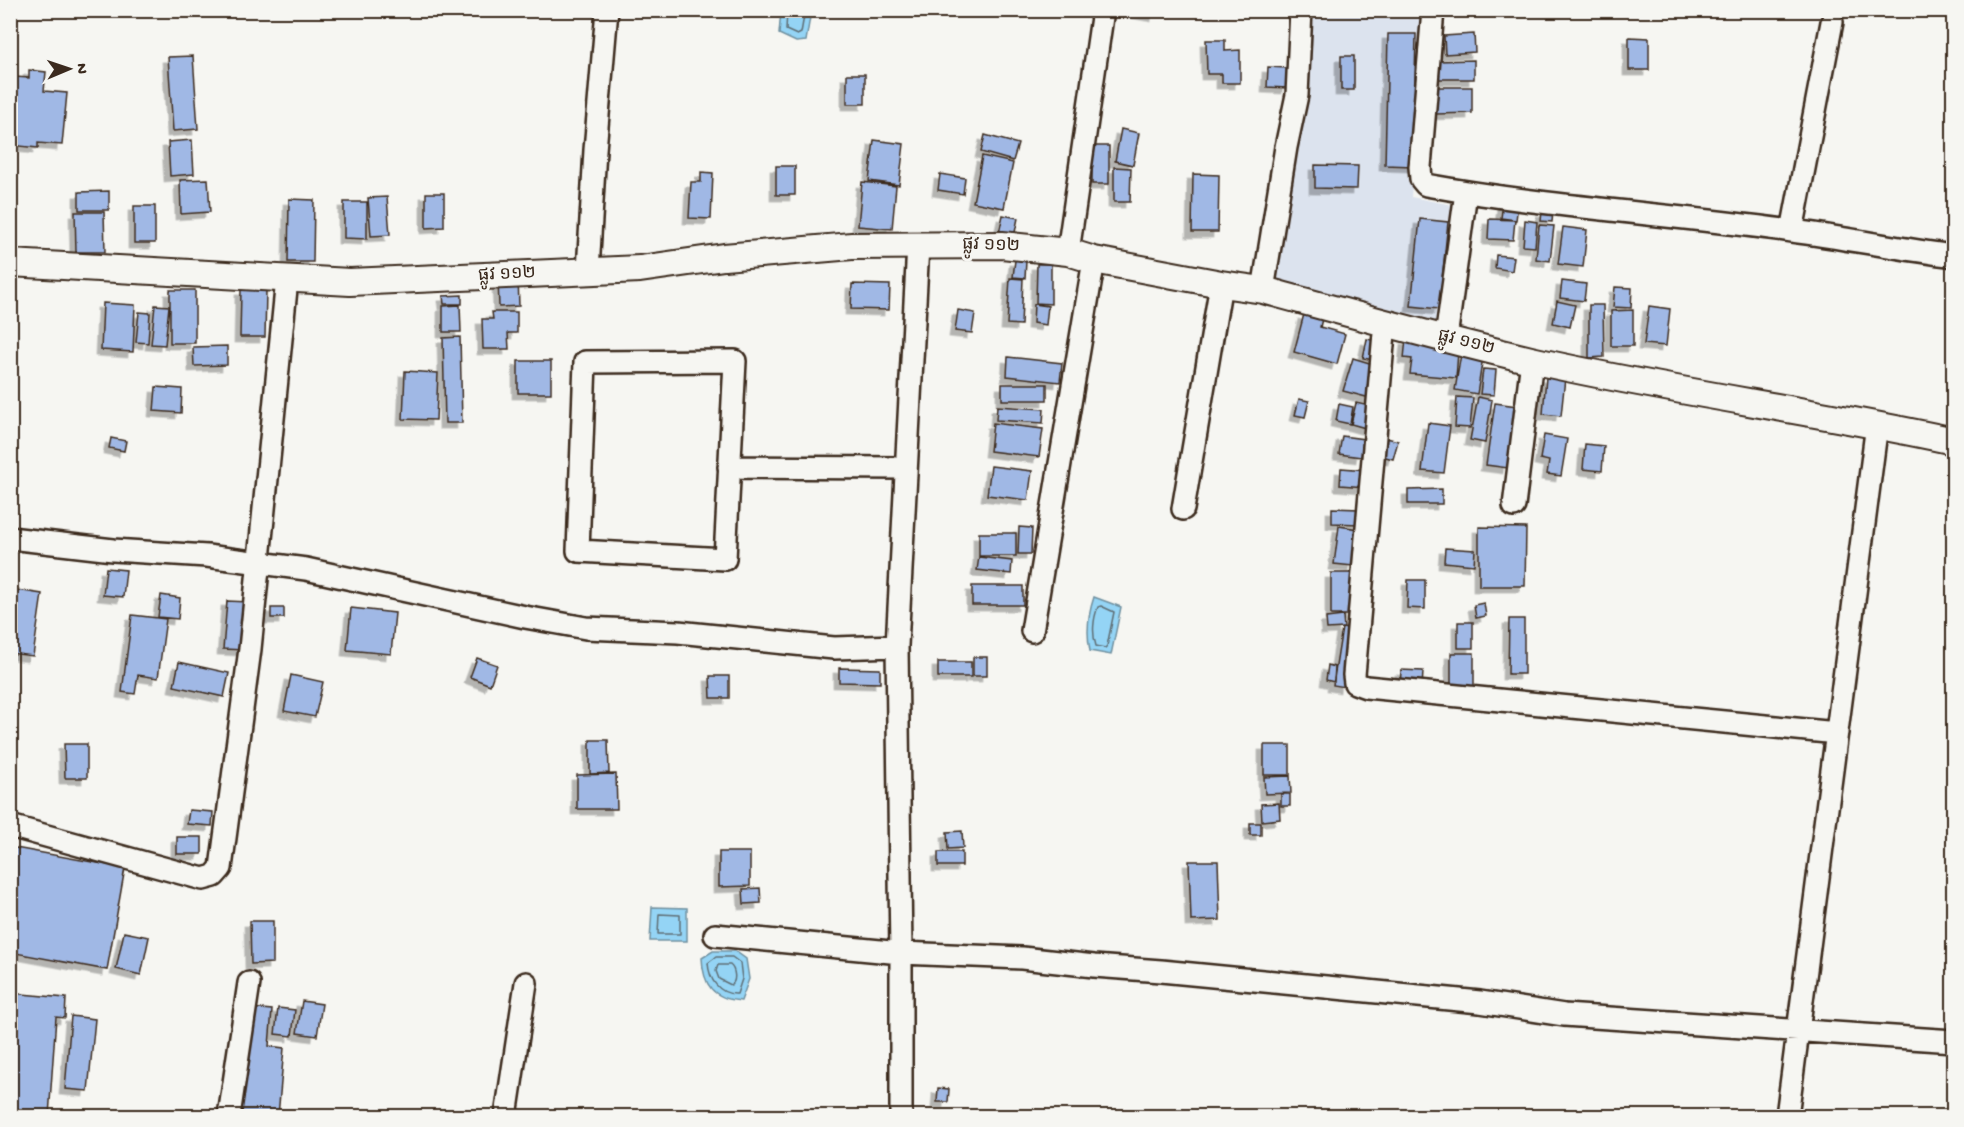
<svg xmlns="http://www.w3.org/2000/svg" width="1964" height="1127" font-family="'Gochi Hand','Noto Sans Khmer',sans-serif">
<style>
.built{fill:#dce3ee}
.water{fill:#94d4f5;stroke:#70909f;stroke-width:1.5}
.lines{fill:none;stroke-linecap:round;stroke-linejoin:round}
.shore{stroke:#5f6e74;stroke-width:1.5}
.building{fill:#a0b8e5;stroke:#3b2a1e;stroke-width:1.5;filter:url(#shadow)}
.minor-casing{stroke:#3b2a1e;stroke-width:26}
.tertiary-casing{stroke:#3b2a1e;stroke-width:30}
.minor{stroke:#f6f6f2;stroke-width:21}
.tertiary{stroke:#f6f6f2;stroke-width:26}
.labels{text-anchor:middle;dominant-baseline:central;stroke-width:6;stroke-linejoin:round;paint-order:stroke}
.street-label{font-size:18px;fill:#3b2a1e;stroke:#f6f6f2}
</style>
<defs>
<filter id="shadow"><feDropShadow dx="-5.5" dy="5.5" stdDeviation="0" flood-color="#0004"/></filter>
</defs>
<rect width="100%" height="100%" fill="#f6f6f2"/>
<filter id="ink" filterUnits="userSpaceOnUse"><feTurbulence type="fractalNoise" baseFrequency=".0167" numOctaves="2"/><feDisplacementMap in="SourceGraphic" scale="12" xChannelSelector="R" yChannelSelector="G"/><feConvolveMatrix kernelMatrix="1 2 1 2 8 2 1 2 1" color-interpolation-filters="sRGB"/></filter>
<g filter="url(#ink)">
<path class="built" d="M1315,11H1426L1411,197L1458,206L1443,326L1273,290Z"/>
<path class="water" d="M781,11H811L806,41L796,42L779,34Z
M1094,597L1121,607L1111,655L1090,651C1086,632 1088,615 1094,597Z
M652,907L687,908V941H650Z
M713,951H735L746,959L749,979L741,1001C713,999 703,985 702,958Z"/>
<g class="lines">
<path class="shore" d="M787,10L786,30L797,35L801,33L805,10
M1101,606L1114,612L1107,646L1105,648L1096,646C1092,634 1093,619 1098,607Z
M659,914L680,915V934H658Z
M716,957H732L740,963L742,979L737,994C719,995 709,979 708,963Z
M730,965C735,969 737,981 731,985L719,979L716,971L718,965Z"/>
</g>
<path class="building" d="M1123,10H1157L1156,16Z
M1388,34H1416L1413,166L1385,165Z
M1474,34L1475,52L1445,54L1444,36Z
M1629,37L1649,38V70H1629Z
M1206,40H1225V51L1240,50V83H1222V74H1207Z
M193,56L198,129L173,131L168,57Z
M1341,56H1354V90H1341Z
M1474,60V79H1438V61Z
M1268,67L1288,68L1287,88L1267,87Z
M29,70L46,72L44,91L67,93L62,145L38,143V148L10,145L15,77L29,78Z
M847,74H865V104H847Z
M1436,87H1472V113L1436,114Z
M1121,129L1139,133L1133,165L1115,161Z
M985,135L1018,144L1013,161L981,152Z
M192,140L194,174L170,176L168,142Z
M874,140L904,144L899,185L869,181Z
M1092,146H1109V184H1092Z
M982,156L1013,163L1004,208L973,202Z
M1315,165L1358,166L1357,189L1315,188Z
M776,166H795V195H776Z
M1114,167L1131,168L1130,202H1114Z
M701,172L713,173L711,219L689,218L691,182H701Z
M940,174L965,178L963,194L938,190Z
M1193,174L1219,175L1218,232H1192Z
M208,179L210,212L181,214L180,180Z
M862,182L896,186L892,229L858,226Z
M109,191V210H79V192Z
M426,193H444V227L426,228Z
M387,197L390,235L371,236L368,198Z
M289,199L314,200L313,262H288Z
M344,202H367V239L344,238Z
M1503,202L1518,205L1516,220L1501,218Z
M134,206H155V243H134Z
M1542,211L1553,212L1552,222L1541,221Z
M75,212H104L105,252H76Z
M1003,215L1018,218L1014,237L999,233Z
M1420,219L1448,222L1439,309L1411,306Z
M1489,219L1515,220L1513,240L1488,239Z
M1525,220L1537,222L1535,247L1523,246Z
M1539,225L1554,226L1550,261L1536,259Z
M1563,227L1587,230L1583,267L1558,264Z
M1496,255L1514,257L1512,271L1495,268Z
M1015,260L1026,261L1025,278L1013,277Z
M1037,264H1051V304L1036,303Z
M518,278L519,306L499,307L498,279Z
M1010,278L1023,279L1021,325L1007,324Z
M1562,281L1586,284L1584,301L1560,298Z
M852,284L890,285L889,310L851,309Z
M1615,287L1632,288L1631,308L1613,307Z
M170,290H195V343H170Z
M241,290H266L265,337H240Z
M462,295V304H444L443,296Z
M1557,301L1575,305L1570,327L1553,323Z
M103,303L135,305L133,352L101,350Z
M1034,304L1048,306L1046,325L1033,323Z
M155,305L169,306L165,345L151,344Z
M460,305L461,332H443V306Z
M1589,305H1603L1604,357L1589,358Z
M1649,306L1670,309L1666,346L1644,344Z
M958,310L975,313L972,333L955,331Z
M1633,310V346H1611V311Z
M139,312L150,313L148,343L136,342Z
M492,312H517V333H508L509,349H483L482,319H493Z
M1304,314L1322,319L1320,327L1345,334L1337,364L1294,352Z
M460,337L462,423H445L443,338Z
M1367,339L1382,342L1379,361L1363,358Z
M1406,339L1436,342L1435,350L1458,352L1456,378L1410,374L1412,359L1404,358Z
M227,346V365L194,366L193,347Z
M1461,354L1483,357L1477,394L1455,390Z
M1008,357L1062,363L1060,382L1007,376Z
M1353,358L1376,365L1370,398L1343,391Z
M518,361H551V393H518Z
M1483,369L1496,370L1494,395L1480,394Z
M405,371L438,373L436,420L403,419Z
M1546,377L1565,378L1561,416L1543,414Z
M1002,384H1047V400H1002Z
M156,387L182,389L181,413L154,411Z
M1457,397L1473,398L1470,428L1455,427Z
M1478,397L1492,400L1485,443L1470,440Z
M1299,399L1309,401L1305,417L1295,415Z
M1356,403L1374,407L1369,429L1351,424Z
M1495,403L1517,406L1508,468L1486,465Z
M1339,404L1353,407L1350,424L1336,421Z
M997,406L1044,409L1043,423L996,420Z
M993,423L1043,429L1039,457L990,451Z
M1428,423L1450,426L1444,473L1422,471Z
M1544,435L1567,439L1561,476L1547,474L1549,461L1540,459Z
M1342,436L1364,439L1361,457L1339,454Z
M111,438L126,441L124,451L109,448Z
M1387,438L1398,441L1393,459L1382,456Z
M1585,444L1604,446L1602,471L1583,469Z
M991,466L1032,471L1028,500L987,495Z
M1341,468L1367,470L1365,487L1340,485Z
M1442,489V504H1408V490Z
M1332,508L1359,509V524L1332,523Z
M1339,526L1358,529L1353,566L1334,564Z
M1019,527L1032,528L1031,554H1018Z
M1479,527L1526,528L1525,586H1479Z
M979,533H1016V556H979Z
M1445,548L1475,550L1474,565L1444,562Z
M979,557L1012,561L1011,574L977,570Z
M106,568L126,570L123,597L103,595Z
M1331,573H1351L1350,615H1331Z
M1408,580H1425V609L1407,608Z
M972,586H1023V605H972Z
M10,589L42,594L33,656L10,653Z
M161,595L180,598L178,619L158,617Z
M227,601L248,602L244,650L223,649Z
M1484,603L1486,616L1476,618L1474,605Z
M271,608H284V618H271Z
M351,608L395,613L391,654L347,650Z
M132,615L166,619L158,678L138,675L135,694L122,692Z
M1343,616L1344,628L1327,629L1326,618Z
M1509,619H1524V674H1508Z
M1458,622H1473V648H1458Z
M1342,628L1353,630L1345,687L1333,685Z
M1451,653H1474V687H1451Z
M973,657H987V676H973Z
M477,658L497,665L490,685L470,677Z
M179,662L229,673L224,697L174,686Z
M938,662H971V677H938Z
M1328,665L1335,667L1334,682L1326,680Z
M839,668L880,669V683L839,682Z
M1401,670L1423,671L1422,689L1400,688Z
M291,675L323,682L315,717L284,711Z
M710,676H729V698H711Z
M590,740H608L609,773L590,774Z
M64,744H87V778H65Z
M1264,745H1290V775H1264Z
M616,774L617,809H577V775Z
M1290,776L1291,793L1265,794L1264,777Z
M1281,794H1290V806H1281Z
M1279,803L1280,819L1262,821L1261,804Z
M189,810L213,812L212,826L187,824Z
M1250,823H1261V835H1250Z
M962,831L963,848L948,849L947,832Z
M177,837H202V854H177Z
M10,847L125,868L107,970L10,952Z
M719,852H750V886L719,887Z
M938,852H962V866H938Z
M1189,861H1218L1220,920L1191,921Z
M760,888L761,903L744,904L743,889Z
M250,921H273V963L251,964Z
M124,932L149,937L141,975L116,969Z
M10,993L66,998L65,1018L56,1017L49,1116H10Z
M302,1001L322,1004L317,1036L297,1033Z
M250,1008L272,1010L269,1046L284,1048L278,1116H241Z
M278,1008L295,1010L292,1036L275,1034Z
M71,1016L95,1019L88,1091L65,1089Z
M938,1088L949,1089L948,1102H937Z
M52,1111L82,1115V1116H52Z"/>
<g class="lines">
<defs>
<path id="minor" d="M1433,10L1420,167L1421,179L1426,185C1547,207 1670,214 1792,231C1846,238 1899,249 1954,256
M1792,231L1832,22
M1068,252L1103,10
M588,271L595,150L607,10
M1263,290L1286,147L1297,95L1301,10
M1385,322L1354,675L1355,683L1366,687L1837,733
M1446,338L1466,192
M735,361L725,559L578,551L585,362Z
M729,467L906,468
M1514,506L1532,360
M1183,509L1221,284
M10,538L113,550L207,556L306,569L525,617L586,628L678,632L834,648L897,646
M1032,631L1094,260
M10,826L203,879L214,876L221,868L250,649L287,279
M715,935L901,953L1022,958L1094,966L1161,971L1480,1002L1564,1015L1954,1041
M229,1116L249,983
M506,1116L526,983
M901,1116V953L897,646L918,245
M1787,1116L1877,424"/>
<path id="tertiary" d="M10,263L350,282L640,269L724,257L852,246L1002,245L1068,252L1094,260L1221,284L1263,290C1352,314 1441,339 1531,360C1671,392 1813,410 1954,441"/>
</defs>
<use href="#minor" class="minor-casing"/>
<use href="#tertiary" class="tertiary-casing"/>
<use href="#minor" class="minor"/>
<use href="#tertiary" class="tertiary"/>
</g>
</g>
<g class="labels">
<g class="street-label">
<text transform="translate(991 246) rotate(2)">ផ្លូវ ១១២</text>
<text transform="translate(507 275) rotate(-3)">ផ្លូវ ១១២</text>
<text transform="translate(1466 343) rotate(14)">ផ្លូវ ១១២</text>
</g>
</g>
<rect width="1964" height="1127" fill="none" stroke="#f6f6f2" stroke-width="36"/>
<rect x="18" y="18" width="1928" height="1091" fill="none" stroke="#3b2a1e" stroke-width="2" filter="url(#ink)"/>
<g transform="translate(69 69) rotate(88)" stroke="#f6f6f2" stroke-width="4.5" paint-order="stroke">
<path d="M0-4.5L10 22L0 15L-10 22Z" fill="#3b2a1e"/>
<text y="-9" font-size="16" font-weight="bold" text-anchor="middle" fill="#3b2a1e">N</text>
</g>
</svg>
